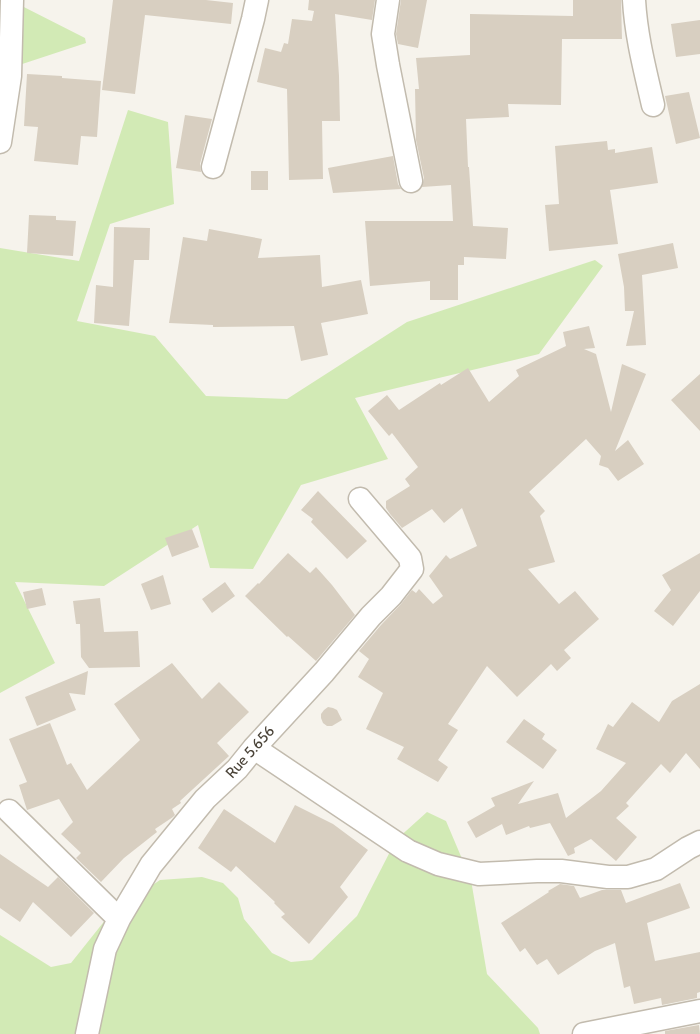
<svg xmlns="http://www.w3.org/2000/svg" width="700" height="1034" font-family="Cabin,sans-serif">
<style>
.green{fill:#d2eab5}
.building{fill:#d8cfc1}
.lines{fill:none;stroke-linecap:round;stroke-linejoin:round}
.street-casing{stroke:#c2bbae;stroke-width:25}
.street{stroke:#fff;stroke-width:22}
.labels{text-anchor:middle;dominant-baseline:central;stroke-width:4;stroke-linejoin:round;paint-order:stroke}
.street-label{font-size:15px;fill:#4b4439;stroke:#fff}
</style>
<rect width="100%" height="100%" fill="#f6f3ec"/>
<path class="green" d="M0,0H10L85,38L86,43L1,71L0,73Z
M128,110L168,122L174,204L110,224L77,321L155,336L206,396L287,399L407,322L595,260L603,266L539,354L355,398L388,459L301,485L253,569L210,568L198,525L104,586L15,582L55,663L0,693V248L79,261Z
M427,812L446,821L471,880L487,974L538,1028L540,1034H0V935L51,967L71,963L110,914L160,880L202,877L223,883L238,898L244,919L272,953L291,962L312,960L357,916L396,840Z"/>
<path class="building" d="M113,0H206L233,3L231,24L145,15L135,94L102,90Z
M309,0H375L372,20L335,14L339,76L340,121H322L323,179L289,180L287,89L257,82L265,48L281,52L284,43L288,44L292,19L312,21L314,11L308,10Z
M401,0H427L418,48L398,44L396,34Z
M573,0H621L622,39H562L561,105L508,104L509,117L466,119L468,167H469L473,226L508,228L506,259L464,257V265H458V300H430V281L370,286L365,221H453L451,185L422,187L424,178L416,140L415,89H419L416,58L470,55V14L573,16Z
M700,20V54L676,57L671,24Z
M27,74L62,76V78L101,81L97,137L81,136L78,165L34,161L38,127L24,126Z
M689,92L700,138L676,144L665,96Z
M185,115L212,119L200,164L201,172L176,168Z
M607,141L608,150L615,149V153L652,147L658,183L610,190L618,244L549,251L545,205L559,204L555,146Z
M393,156L398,184L401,189L333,193L328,168Z
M251,171H268V190H251Z
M29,215L56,216V220L76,221L73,256L27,253Z
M114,227L150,228L149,260H134L129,326L94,323L96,285L113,287Z
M209,229L262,239L258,258L320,255L322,287L361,280L368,314L321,323L328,355L301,361L294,326L213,327V325L169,323L183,237L207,241Z
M673,243L678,268L642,275L646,345L626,346L634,311H625L624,287L618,254Z
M589,326L595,348L584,349L596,354L611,412L622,364L646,374L615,451L628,440L644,464L618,481L608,468L599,465L601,456L586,439L529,492L545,511L540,516L555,562L528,569L559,604L575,591L599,619L564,650L571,658L557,671L551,664L517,697L487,666L448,724L458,730L438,760L448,767L438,782L397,759L404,747L366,729L383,693L358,677L369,659L359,651L381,625L401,604L412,590L416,593L419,589L433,604L443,596L429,576L446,555L450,559L477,546L462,508L444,523L432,509L402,528L390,514L386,508V501L410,486L405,479L418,467L392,433L389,436L368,411L387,395L399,410L440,383L441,385L468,368L489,402L519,376L516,370L566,346L563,332Z
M700,374V431L671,400Z
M318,491L367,541L347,559L311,522L313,519L301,510Z
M192,529L199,547L172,557L165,538Z
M288,553L310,573L316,567L332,585L355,615L316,661L288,636L287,637L245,596L258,583L259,584Z
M700,553V591L673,626L654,611L671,590L662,575Z
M163,575L171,604L151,610L141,584Z
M225,582L235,596L212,613L202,599Z
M42,588L46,605L27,609L23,592Z
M100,598L104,632L138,631L140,667L89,668L81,657L80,624H76L73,601Z
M172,663L202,699L219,682L249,712L217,743L229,756L180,801L181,803L172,809L175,815L173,817L155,829L157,832L124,858L101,882L76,858L81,853L61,834L73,822L59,799L27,810L19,785L27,782L9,739L50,723L67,765L71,763L87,790L140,740L114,704Z
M88,671L85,695L69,693L76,710L37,726L25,697Z
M700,684V769L686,753L670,773L661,764L626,803L629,806L616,818L637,837L616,861L591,839L574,848L575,853L568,856L550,823L530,828L529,826L506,835L502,824L476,838L467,822L495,806L491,798L534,781L518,804L558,793L566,818L601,791L626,763L596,749L608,724L613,727L632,702L659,722L672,701Z
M328,707L333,708L337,710L342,720L332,726H327L323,723L321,718V714L324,710Z
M524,719L545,734L542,739L557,750L543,769L506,742Z
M295,805L333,824L368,850L340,887L348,897L309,944L281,917L285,914L274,903L275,902L236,866L231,872L198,848L224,809L275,843Z
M0,854L48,887L58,877L94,913L71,937L33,902L20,922L0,908Z
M680,883L690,908L647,923L655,961L700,952V992L697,993V998L662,1005L661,998L634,1004L630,986L624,988L615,943L595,951L558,975L547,959L537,965L525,948L520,952L501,923L549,892L548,891L560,884L574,886L580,898L602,890H621L626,903Z
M699,1025L700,1034H665V1031Z"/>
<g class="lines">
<defs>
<path id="street" d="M388,0L383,34L388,65L411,181
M634,0C636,36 645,70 653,105
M0,142L10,76L12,0
M213,167L253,19L257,0
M254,748L408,851L438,864L479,874L537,871H561L608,877H628L656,869L688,848L700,842
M9,811L119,919
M87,1034L105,949L119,919L151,865L205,799L237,769L254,748L324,672L371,616L391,596L412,569L410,558L360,499
M584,1034L700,1011"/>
</defs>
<use href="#street" class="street-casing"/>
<use href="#street" class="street"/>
</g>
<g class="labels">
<g class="street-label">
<text transform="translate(250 752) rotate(-48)">Rue 5.656</text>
</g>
</g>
</svg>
